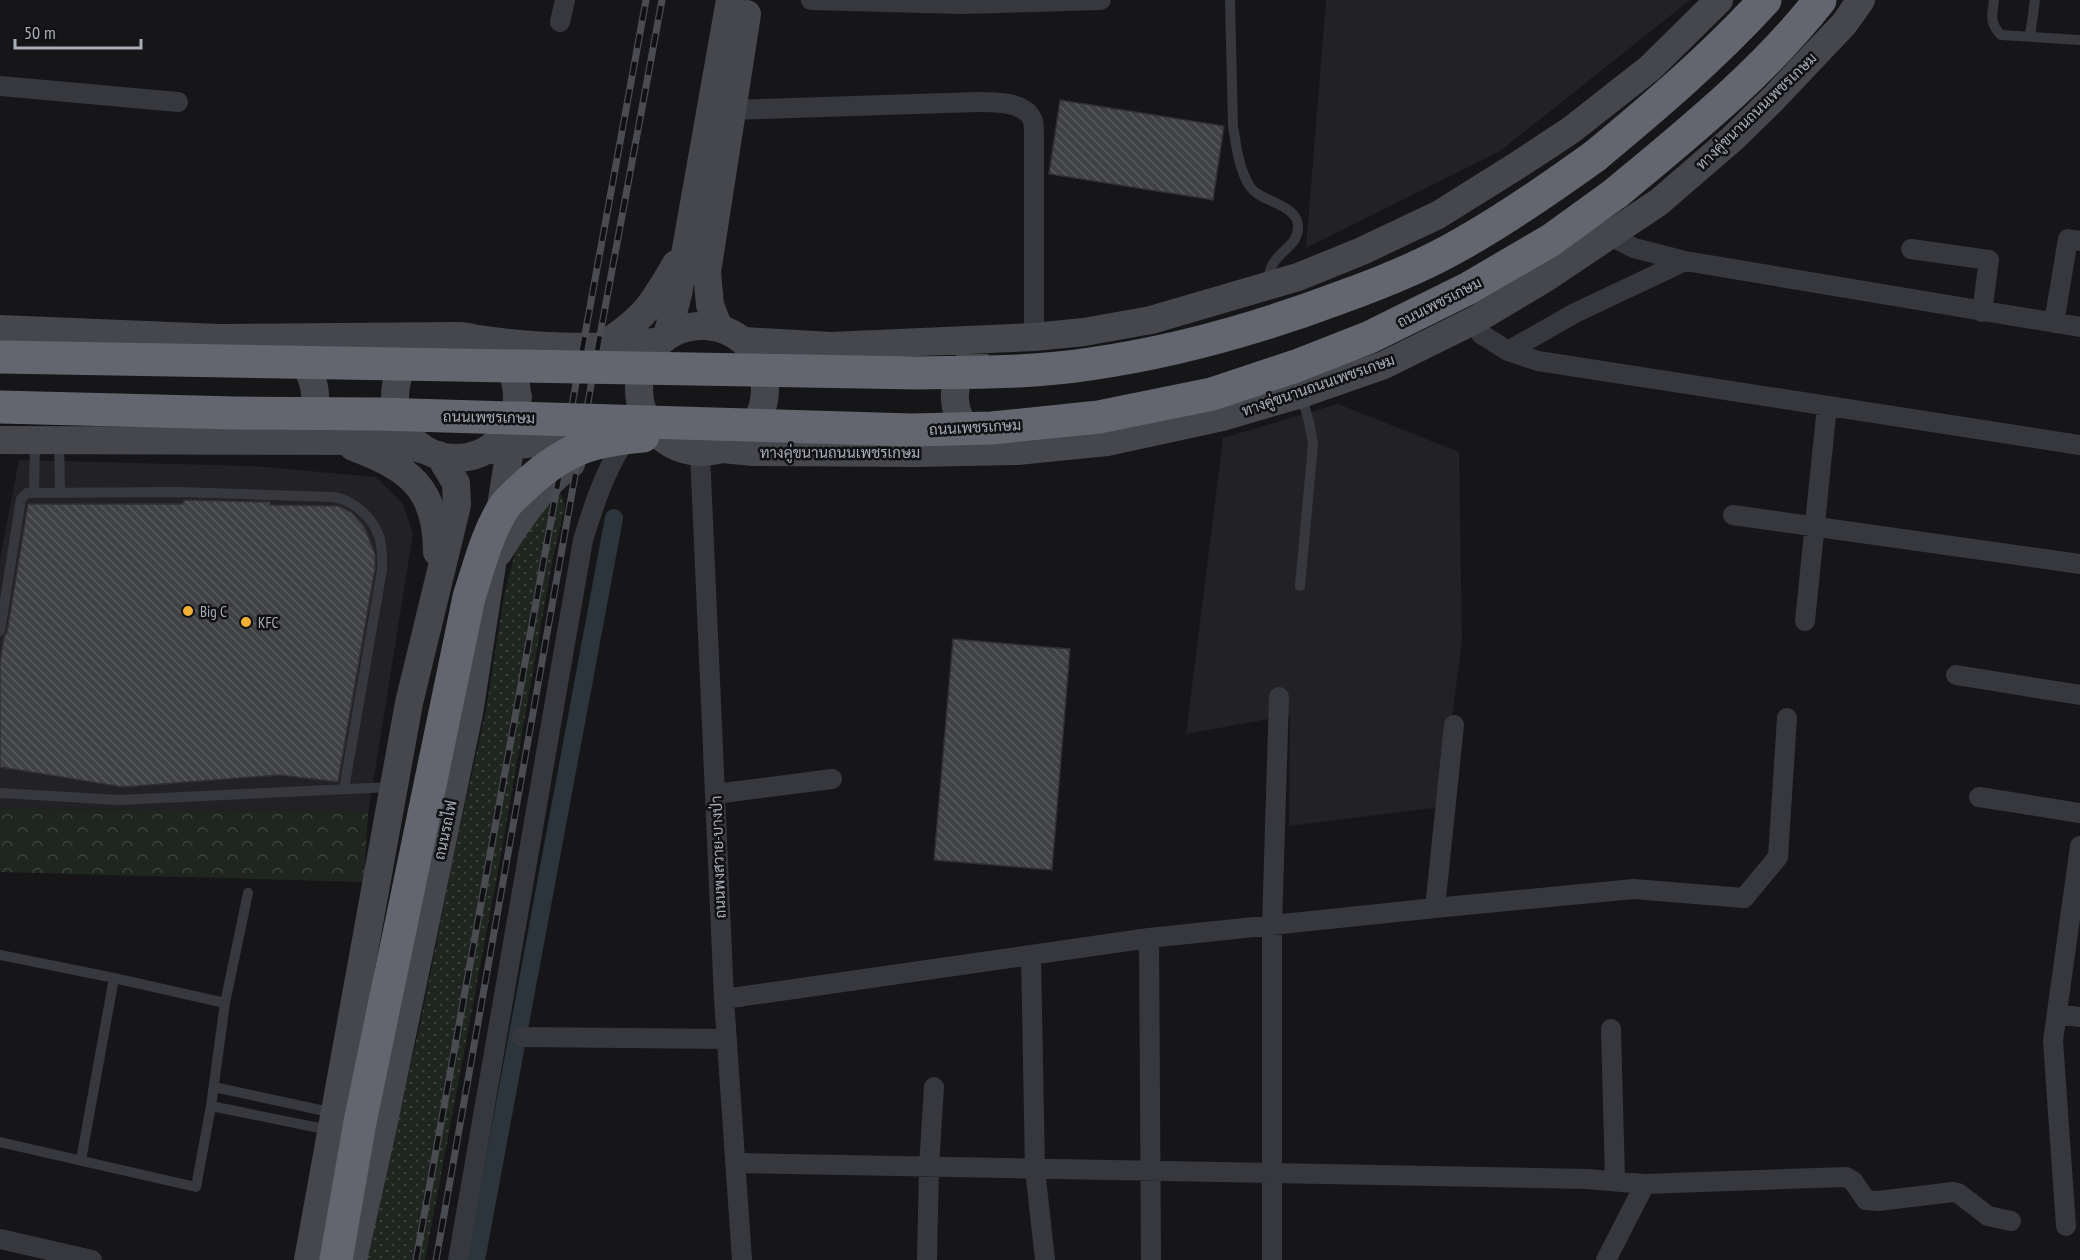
<svg xmlns="http://www.w3.org/2000/svg" width="2080" height="1260" font-family="'PT Sans Narrow',Sarabun,sans-serif">
<style>
.built{fill:#222225}
.grass{fill:url(#grass-dots)}
.forest{fill:url(#forest-crowns)}
.lines{fill:none;stroke-linecap:round;stroke-linejoin:round}
.canal{stroke:#2c353c;stroke-width:18}
.building{fill:url(#building-back-hatch);stroke:#303034;stroke-width:1.5}
.lane{stroke:#37383d;stroke-width:10}
.street{stroke:#37383d;stroke-width:20}
.secondary{stroke:#45474d;stroke-width:28}
.highway{stroke:#63666e;stroke-width:33}
.rail-casing{stroke:#4a4c52;stroke-width:7}
.rail{stroke:#111113;stroke-width:4.5;stroke-dasharray:14;stroke-linecap:butt}
.highway-bridge{stroke:#63666e;stroke-width:33}
.poi-dot{fill:#f2b134;stroke:#111113;stroke-width:2}
.labels{text-anchor:middle;dominant-baseline:central;stroke-width:5;stroke-linejoin:round;paint-order:stroke}
.street-label{font-size:15px;fill:#a8adb8;stroke:#111113}
.poi-label{font-size:15px;fill:#a8adb8;stroke:#111113;text-anchor:start}
</style>
<defs>
<pattern id="grass-dots" width="8" height="8" patternUnits="userSpaceOnUse" patternTransform="scale(1.5)"><rect width="8" height="8" fill="#1e261f"/><path d="M2 2h.1M6 6h.1" fill="none" stroke="#3c433d" stroke-width="1.8" stroke-linecap="round"/></pattern>
<pattern id="forest-crowns" width="20" height="18" patternUnits="userSpaceOnUse" patternTransform="scale(1.5)"><rect width="20" height="18" fill="#1e261f"/><path d="M2 6a3 3 0 1 1 6 0M12 15a3 3 0 1 1 6 0" fill="none" stroke="#3c433d"/></pattern>
<pattern id="building-back-hatch" width="6" height="6" patternUnits="userSpaceOnUse" patternTransform="scale(1.5)"><rect width="6" height="6" fill="#404145"/><path d="M-1 5l2 2M0 0l6 6M5-1l2 2" fill="none" stroke="#595a5e"/></pattern>
</defs>
<rect width="100%" height="100%" fill="#161618"/>
<path class="built" d="M1326,0H1690L1500,151L1306,248Z
M1338,404L1459,452L1462,642L1440,807L1289,826L1290,715L1186,734L1223,438Z
M19,460L253,466L376,477L403,504L413,534L368,814L354,811L0,809V559Z"/>
<path class="grass" d="M561,493L565,507L553,557L498,871L425,1260H366L421,1020L452,864L486,710L504,596L517,545L542,512Z"/>
<path class="forest" d="M0,809L354,811L368,814L364,882L0,872Z"/>
<g class="lines">
<path class="canal" d="M476,1260L614,518"/>
</g>
<path class="building" d="M1060,100L1224,126L1213,200L1049,174Z
M184,500L270,502V505L339,506L351,512L364,526L375,554V569L338,782L280,775L123,787L0,767V662L4,637L7,632L28,504H183Z
M953,639L1070,649L1052,870L934,860Z"/>
<g class="lines">
<path class="lane" d="M1230,0L1233,126C1236,145 1239,169 1249,185C1258,202 1296,203 1298,225C1300,251 1266,251 1269,284
M1994,0C1992,15 1989,23 2001,35L2080,40
M2030,36L2035,0
M59,441L60,492
M34,492L35,442
M1300,586L1313,444L1309,422L1301,394
M0,631L21,499L27,493L178,492L334,497C354,501 372,517 379,536C383,547 382,559 382,570L344,789
M0,793L119,800L391,787
M0,955L114,978L225,1003L211,1106
M225,1003L248,893
M214,1087L334,1113
M0,1142L196,1187L211,1106L329,1130
M81,1160L114,978"/>
<path class="street" d="M811,0L961,4L1101,0
M560,22L565,0
M0,86L178,102
M733,110L977,102C994,102 1026,101 1033,121C1034,126 1034,131 1034,136V337
M1610,236L1634,248L1685,261L2080,327
M1911,249L1989,260L1982,312
M1477,319L1481,334L1508,351L1538,361L2080,445
M2054,323L2068,239L2080,241
M1508,351L1575,313L1685,261
M700,453L724,999L742,1260
M1733,515L2080,564
M1805,621L1827,406
M1956,675L2080,695
M715,794L832,779
M1979,797L2080,813
M1435,908L1454,725
M1149,938L1151,1260
M1031,955L1035,1169L1045,1260
M724,999L1149,938L1435,908L1634,889L1744,898L1778,857L1787,718
M2057,1014L2080,1017
M1611,1029L1615,1180
M522,1037L727,1039
M735,1163L1587,1179L1645,1184L1846,1177L1853,1181L1866,1200L1878,1201L1953,1192L1958,1193L1988,1216L2011,1221
M2066,1226L2053,1041L2080,846
M0,1239L92,1260
M458,1260L583,540C594,505 603,476 622,445
M927,1260L929,1167L934,1087
M1272,1260V926L1279,697
M1606,1260L1645,1184"/>
<path class="secondary" d="M639 389a63 63 0 1 1 126 0a63 63 0 1 1-126 0Z
M719,328L710,305L707,272L747,14
M0,329L219,338L454,336
M667,336L678,294L730,0
M395 397a61 61 0 1 1 122 0a61 61 0 1 1-122 0Z
M479,339C539,348 599,350 660,341
M744,341L831,346L1034,337L1084,332L1151,320L1298,277L1362,251L1438,215L1521,163L1571,130L1650,68L1719,0
M602,346C618,335 634,324 647,309C658,295 667,279 676,264
M291,350C315,367 328,413 296,429
M975,357C946,377 948,425 983,439
M0,440L373,441L399,443L428,451
M353,447C409,468 437,488 437,552
M722,449L754,452L914,453L1017,451L1107,442L1222,417L1301,394L1384,365L1477,319L1544,279L1659,202L1732,139L1773,99L1844,24L1861,0
M493,450C525,442 560,441 593,443
M498,553C518,521 541,487 571,464
M308,1260L409,703L457,505L456,483L439,455
M353,1260L383,1126L469,713L518,397"/>
<path class="highway" d="M1595,156C1654,107 1713,57 1765,0
M1616,193C1688,133 1762,74 1820,0
M336,1260L360,1122"/>
<defs>
<path id="rail" d="M416,1260L646,0
M436,1260L598,346L662,0"/>
</defs>
<use href="#rail" class="rail-casing"/>
<use href="#rail" class="rail"/>
<path class="highway-bridge" d="M0,357L918,373C975,372 1033,373 1090,364C1175,352 1259,328 1339,298C1381,283 1424,266 1463,243C1509,217 1552,187 1595,156
M0,407L236,413L379,414L912,430L992,428L1099,417L1212,394L1296,366L1370,337L1469,288L1551,240L1616,193
M360,1122L469,597C479,567 487,533 504,507C511,497 522,489 530,481C567,448 595,440 643,436"/>
</g>
<g class="poi-dot">
<circle cx="188" cy="611" r="6"/>
<circle cx="246" cy="622" r="6"/>
</g>
<g class="labels">
<g class="street-label">
<text transform="translate(1756 111) rotate(-44)">ทางคู่ขนานถนนเพชรเกษม</text>
<text transform="translate(1439 302) rotate(-27)">ถนนเพชรเกษม</text>
<text transform="translate(1318 385) rotate(-19)">ทางคู่ขนานถนนเพชรเกษม</text>
<text transform="translate(489 417) rotate(1)">ถนนเพชรเกษม</text>
<text transform="translate(975 427) rotate(-3)">ถนนเพชรเกษม</text>
<text x="840" y="452">ทางคู่ขนานถนนเพชรเกษม</text>
<text transform="translate(445 830) rotate(-78)">ถนนรถไฟ</text>
<text transform="translate(718 857) rotate(-92)">ถนนพงสวาย-บางป่า</text>
</g>
<g class="poi-label">
<text x="200" y="611">Big C</text>
<text x="258" y="622">KFC</text>
</g>
</g>
<path d="M15 39v9h126v-9" fill="none" stroke="#a8adb8" stroke-width="3"/>
<text x="24" y="39" font-size="18" fill="#a8adb8" stroke="#111113" stroke-width="4.5" paint-order="stroke">50 m</text>
</svg>
